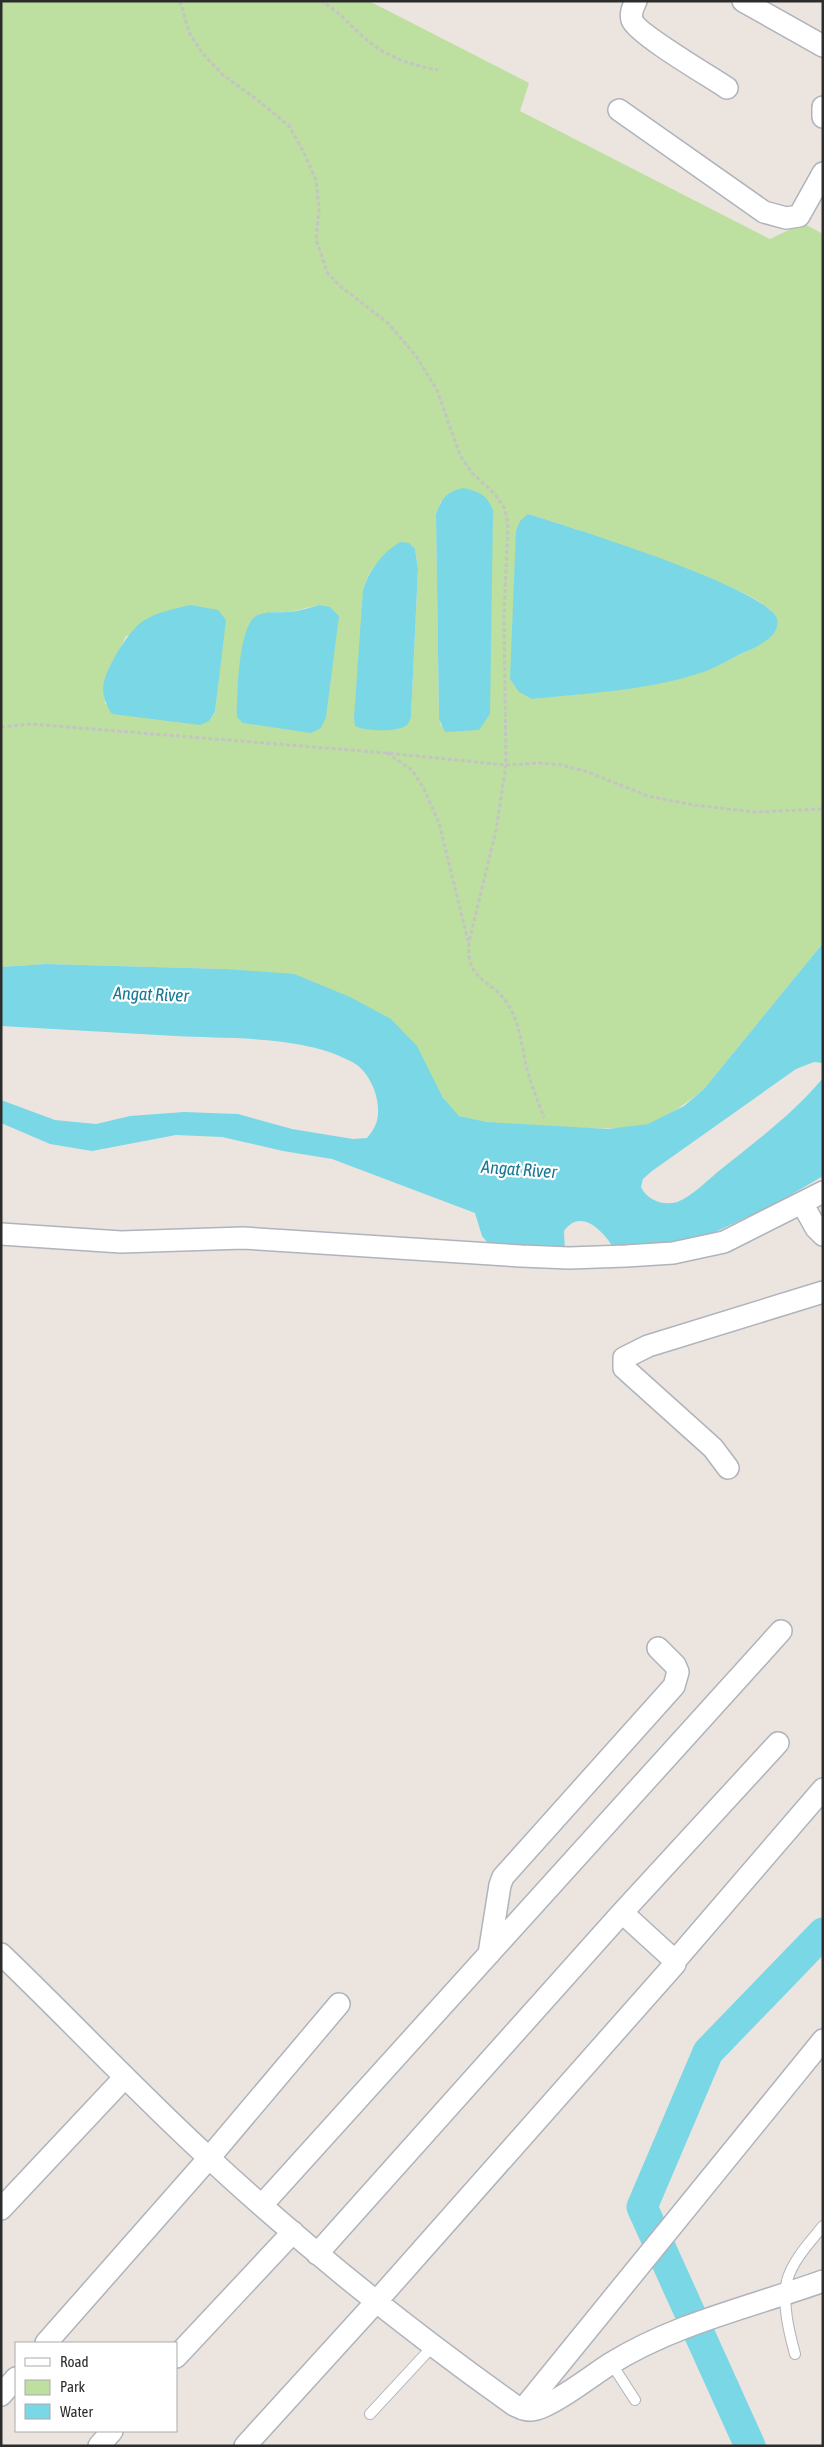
<svg xmlns="http://www.w3.org/2000/svg" width="824" height="2447" font-family="'Asap Condensed',sans-serif">
<style>
.green{fill:#bddfa0;fill-rule:evenodd}
.water{fill:#7ad7e6}
.lines{fill:none;stroke-linecap:round;stroke-linejoin:round}
.river{stroke:#7ad7e6;stroke-width:31}
.lane-casing{stroke:#afb3bb;stroke-width:12}
.street-casing{stroke:#afb3bb;stroke-width:24}
.path{stroke:#c4c4c4;stroke-width:3;stroke-dasharray:4 2.5;stroke-linecap:butt}
.lane{stroke:#fff;stroke-width:10}
.street{stroke:#fff;stroke-width:21}
.labels{text-anchor:middle;dominant-baseline:central;stroke-width:4.5;stroke-linejoin:round;paint-order:stroke}
.water-label{font-size:18px;font-style:italic;fill:#177994;stroke:#fff}
</style>
<rect width="100%" height="100%" fill="#ece5df"/>
<path class="green" d="M1,1H369L529,83L520,111L770,239L803,223L823,234V943L704,1089C687,1103 670,1115 649,1124C625,1133 483,1128 460,1116C446,1108 438,1089 431,1076L225,969L45,964L1,967ZM441,501L490,618V714L441,726L439,719L436,514ZM528,514C586,532 642,551 697,574C723,584 751,593 772,611L770,637C698,687 617,690 532,699ZM415,549L418,569L411,717L363,590C373,557 384,558 415,549ZM319,605L237,717V696L244,639L271,612H289ZM225,620L215,713L209,721L105,704L104,682L126,636Z"/>
<path class="water" d="M464,488C481,493 486,494 493,510L490,714L479,730L445,732L439,719L436,514C442,498 447,491 464,488Z
M528,514C564,525 770,589 777,619C781,636 757,647 745,652C730,659 714,669 697,674C644,691 587,693 532,699L519,692L510,679L516,531L520,521Z
M400,542L409,543L415,549L418,569L411,717C410,719 409,722 408,724C400,733 364,731 355,726L354,718L363,590C369,570 382,553 400,542Z
M190,605L218,610L226,620L215,712L209,721L200,725L112,714C106,705 101,693 104,682C108,665 129,630 143,621C157,612 174,609 190,605Z
M319,605L330,607L339,616L326,717L321,728L311,733L243,723L237,717C237,697 238,622 258,615C268,611 278,613 289,612C299,611 309,608 319,605Z
M823,943V1063L814,1062L796,1069L652,1171L643,1179L641,1187C647,1200 663,1206 677,1202C690,1198 709,1179 720,1170C756,1141 793,1114 823,1078V1176L777,1203L692,1243L616,1252C606,1234 582,1206 564,1231L565,1252L492,1248L482,1236L475,1213L332,1159L283,1151L222,1137L176,1135L92,1151L50,1144L1,1123V1100L55,1120L96,1124L130,1116L184,1112L238,1114L292,1129L353,1139L367,1138C377,1126 380,1117 377,1100C375,1087 366,1070 354,1063C306,1035 229,1039 175,1036C117,1033 59,1029 1,1026V967L45,964L225,969L294,974L350,997L391,1019L417,1046L443,1098L459,1116L486,1122L608,1129L648,1124L684,1106L704,1089Z"/>
<g class="lines">
<path class="river" d="M750,2446L642,2207L708,2052L823,1933"/>
<defs>
<path id="lane" d="M795,2354C789,2332 782,2304 787,2281C792,2261 810,2242 823,2226
M611,2363L635,2400
M370,2414L432,2347"/>
<path id="street" d="M636,1C633,7 630,13 632,20C637,34 711,77 727,88
M743,1L823,46
M823,107V117
M619,110L764,212L786,218L799,216L823,173
M802,1203L816,1228L823,1235
M1,1234L121,1242L243,1238L521,1256L569,1258L626,1256L673,1253L724,1242L823,1192
M728,1468L713,1448L624,1368V1358L648,1346L823,1292
M1,1954C71,2021 137,2092 209,2158C305,2247 407,2329 514,2405C519,2407 525,2411 532,2410C549,2409 594,2374 610,2364C676,2323 751,2307 823,2281
M489,1954L500,1885L503,1877L674,1686L678,1672L675,1665L658,1648
M675,1961L823,1789
M262,2205L781,1631
M1,2209L125,2077
M317,2254L619,1916L778,1743
M46,2343L209,2158L339,2004
M176,2357L293,2232
M1,2395L16,2378
M523,2409L823,2040
M99,2446L112,2431
M245,2446L376,2302L675,1964L673,1959L627,1917L619,1916"/>
</defs>
<use href="#lane" class="lane-casing"/>
<use href="#street" class="street-casing"/>
<path class="path" d="M180,1L189,32L202,53L223,75L259,101L289,126L303,151L316,180L319,209L316,240L328,274L341,287L388,323L416,356L437,390L460,455L472,473L494,493L505,509L508,526L504,614L506,765L496,830L469,942C465,983 494,979 509,1006C519,1023 521,1041 525,1060C529,1080 537,1099 544,1118
M320,1C340,11 351,27 367,40C388,58 411,65 438,70
M1,727L31,724L387,753L506,765L540,763L561,765L585,771L648,796L693,805L755,812L823,809
M387,753L412,770L424,789L439,823L468,941"/>
<use href="#lane" class="lane"/>
<use href="#street" class="street"/>
</g>
<g class="labels">
<g class="water-label">
<text transform="translate(151 994) rotate(2)">Angat River</text>
<text transform="translate(519 1169) rotate(4)">Angat River</text>
</g>
</g>
<rect width="824" height="2447" fill="none" stroke="#2c2c2c" stroke-width="5"/>
<rect x="15" y="2342" width="162" height="90" fill="#ffffff" stroke="#ababab"/>
<rect x="25" y="2358" width="25" height="8" fill="#ffffff" stroke="#ababab"/>
<text x="60" y="2367" font-size="15" fill="#2c2c2c">Road</text>
<rect x="25" y="2380" width="25" height="15" fill="#bddfa0" stroke="#ababab"/>
<text x="60" y="2392" font-size="15" fill="#2c2c2c">Park</text>
<rect x="25" y="2404" width="25" height="15" fill="#7ad7e6" stroke="#ababab"/>
<text x="60" y="2417" font-size="15" fill="#2c2c2c">Water</text>
</svg>
